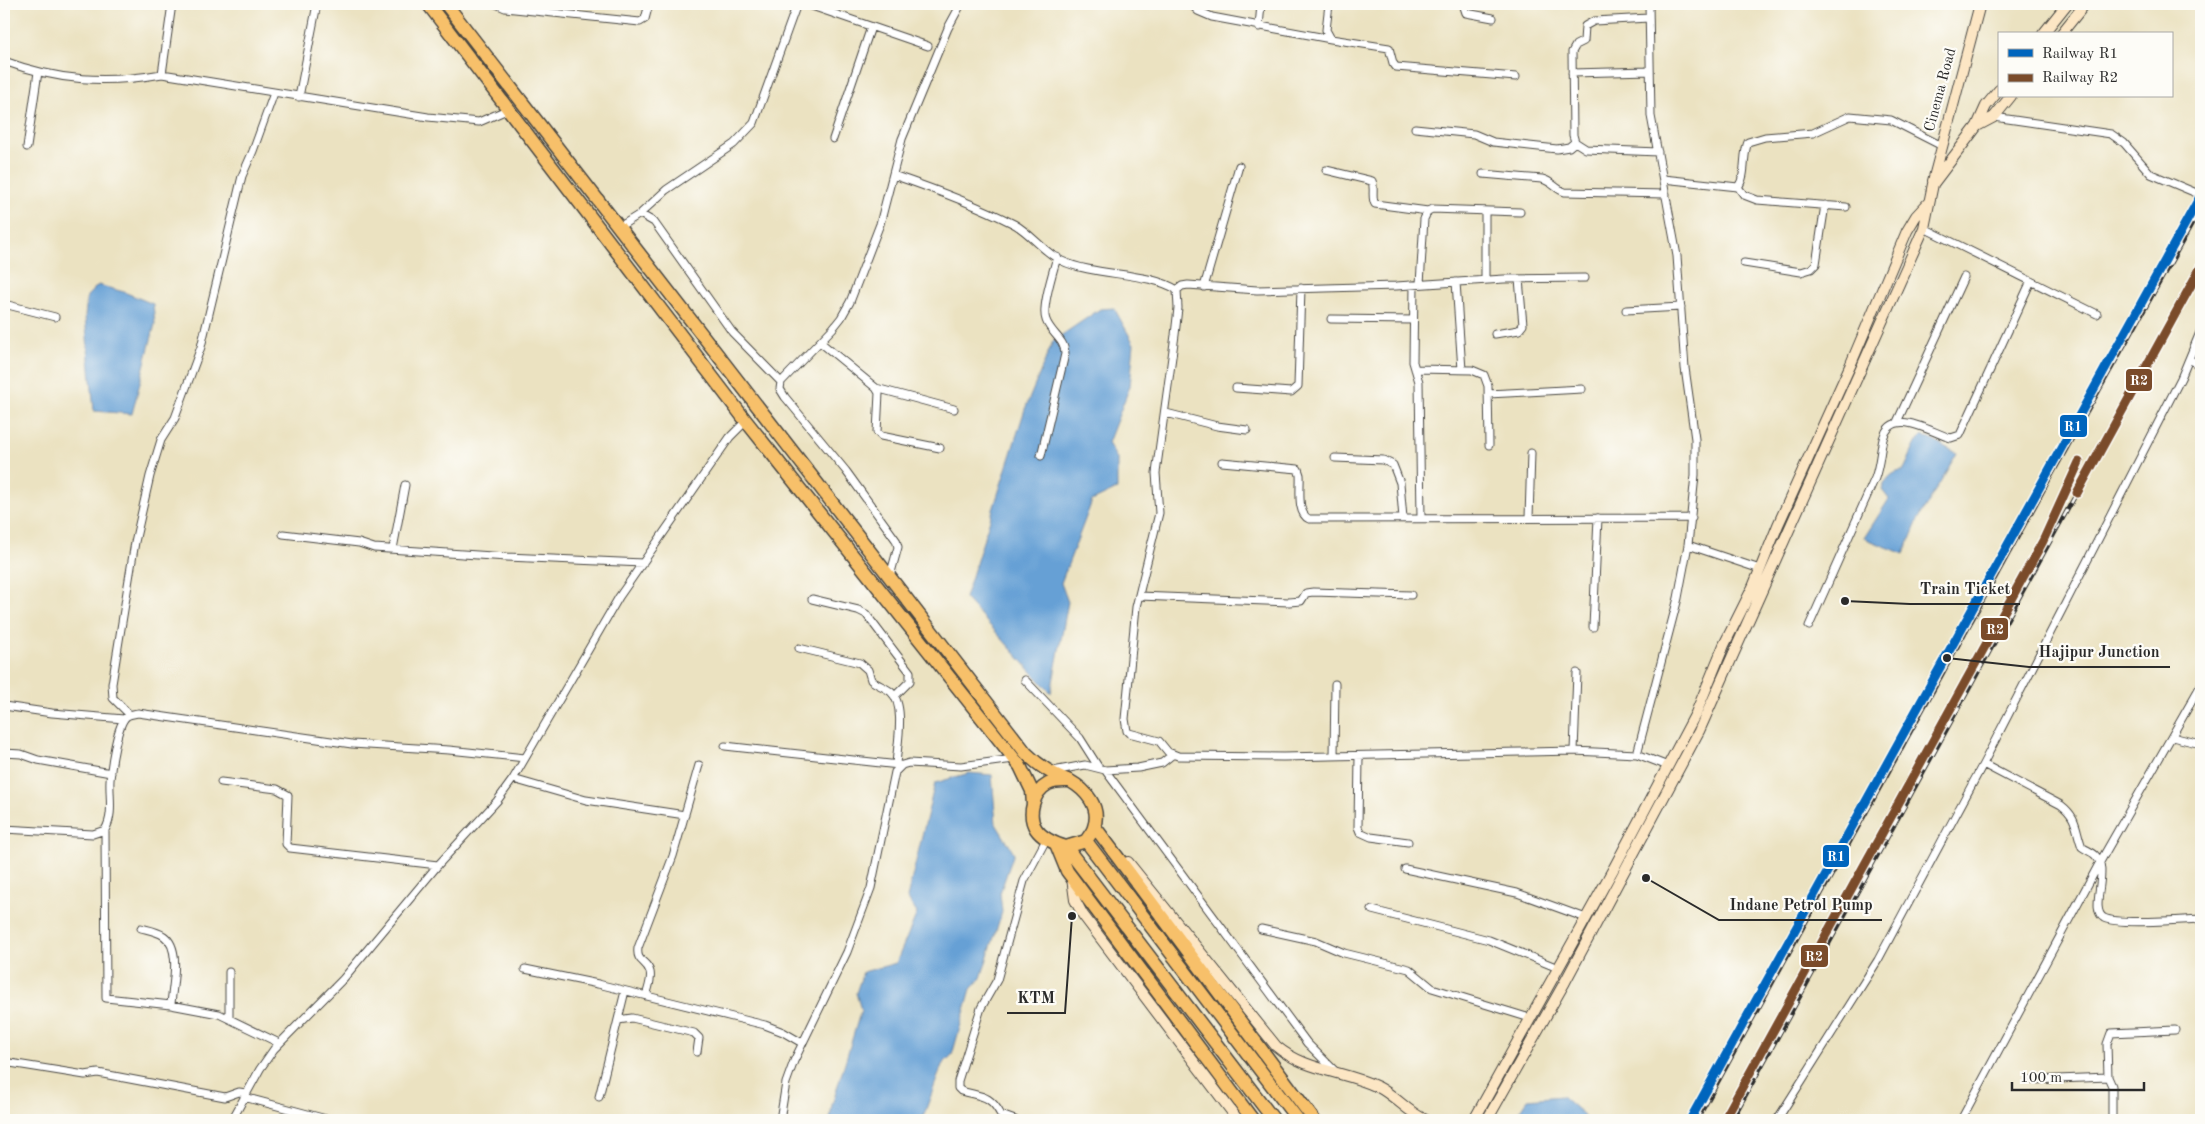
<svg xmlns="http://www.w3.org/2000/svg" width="2205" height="1124" font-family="'Old Standard TT',serif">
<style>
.water{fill:#66a0d5;stroke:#486680}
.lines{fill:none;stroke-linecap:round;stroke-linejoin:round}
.street-casing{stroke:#484642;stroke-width:9}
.secondary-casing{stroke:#484642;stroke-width:12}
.highway-casing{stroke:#484642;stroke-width:15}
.street{stroke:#fff;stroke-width:7}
.secondary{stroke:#fce6c4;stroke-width:10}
.highway{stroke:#f7c06b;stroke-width:12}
.rail-casing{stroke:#2b2b2b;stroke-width:4.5}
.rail{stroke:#fdfcf7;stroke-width:2.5;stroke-dasharray:8;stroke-linecap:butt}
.rail-1-casing{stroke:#fdfcf7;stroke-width:12}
.rail-2-casing{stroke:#fdfcf7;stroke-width:12}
.rail-1{stroke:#0065bd;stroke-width:9}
.rail-2{stroke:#7a4b2a;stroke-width:9}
.labels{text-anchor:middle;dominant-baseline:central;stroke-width:4.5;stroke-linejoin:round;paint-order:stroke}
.street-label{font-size:15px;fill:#2b2b2b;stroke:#fdfcf7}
.leader{fill:none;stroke:#2b2b2b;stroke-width:2}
.callout-dot{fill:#2b2b2b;stroke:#fdfcf7;stroke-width:2}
.callout-label{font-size:16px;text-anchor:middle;font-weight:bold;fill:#2b2b2b;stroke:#fdfcf7;stroke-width:4.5;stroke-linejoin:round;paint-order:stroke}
.line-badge{stroke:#fdfcf7;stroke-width:2}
.badge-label{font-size:14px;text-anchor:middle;font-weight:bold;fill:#fff}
</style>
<rect width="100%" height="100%" fill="#fdfcf7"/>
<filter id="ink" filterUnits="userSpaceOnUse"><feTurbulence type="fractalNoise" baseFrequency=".02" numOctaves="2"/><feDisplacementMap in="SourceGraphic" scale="10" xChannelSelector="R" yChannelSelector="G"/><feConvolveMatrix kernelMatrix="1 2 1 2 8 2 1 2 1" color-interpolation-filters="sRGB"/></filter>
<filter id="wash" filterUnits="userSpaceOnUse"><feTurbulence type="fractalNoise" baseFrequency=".0096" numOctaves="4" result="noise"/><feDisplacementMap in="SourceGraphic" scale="20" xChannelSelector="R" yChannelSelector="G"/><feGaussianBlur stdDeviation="1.12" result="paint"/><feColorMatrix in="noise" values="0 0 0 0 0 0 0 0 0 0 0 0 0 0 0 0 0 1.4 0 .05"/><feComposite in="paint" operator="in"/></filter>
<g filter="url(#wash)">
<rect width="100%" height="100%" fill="#ebe2c1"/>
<path class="water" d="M98,285L124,292L153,304L155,324L132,414L94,411L85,317L87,296Z
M1114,308L1134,344L1130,386L1108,443L1117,459V489L1092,501L1061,583L1068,602L1051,693L965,598L1025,409L1053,341L1100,309Z
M1922,435L1957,453L1918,520L1904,554L1864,538L1889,499L1882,490C1885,480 1892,471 1903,471C1910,459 1913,445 1922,435Z
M969,773L992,775L996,824L1014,853L1000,893L1002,912L981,978L971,989L952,1055L942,1065L922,1120H830L832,1105L861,1010L856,993L863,972L896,963L917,913L907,898L935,783Z
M1562,1096L1584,1115L1585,1120H1514L1528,1099Z"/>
</g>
<g filter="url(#ink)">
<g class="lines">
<defs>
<path id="street" d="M496,4L505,8L640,22L645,19L649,4
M806,4L928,46
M1191,4L1198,11L1212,17L1331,39
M1329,4L1326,30L1331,39L1389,48L1393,63L1396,67L1516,77
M1463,4L1466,13L1493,18
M1649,18L1594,21L1585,26L1584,41L1576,45L1572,52L1573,135L1575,142L1586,149L1658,152
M1259,27L1261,4
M4,61C58,81 106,84 162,74L428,117L479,122L509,109
M1572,73L1650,71
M162,74L172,4
M299,97L317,4
M1994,117L2111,134L2124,143L2151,174L2201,195
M1415,128L1474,134L1493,142L1557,149L1569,147L1575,142
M833,139L871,27
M27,147L38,72
M1326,170L1372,181C1375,188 1371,198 1375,204L1428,211
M1483,174L1542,179C1552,181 1556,190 1565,192L1666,194
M893,175C934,189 975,204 1014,224C1032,234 1044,253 1062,261C1094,276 1150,272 1177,290L1178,308L1175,335L1156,473L1159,513L1136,607L1125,719L1127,731L1129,733L1159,741L1168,752L1178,756L1283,757L1574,751L1637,754L1668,766
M1663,179L1738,187C1747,175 1742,156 1748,142L1765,137L1813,133L1850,116L1891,120L1942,146
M1738,187L1744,195L1757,200L1846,207
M1485,211V280
M640,214L666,190L734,144L754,123L797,4
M619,227L640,214L654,222L732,332L781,382
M1924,228L2097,314
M1744,263L1801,272L1811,269L1816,264L1825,205
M1456,282L1462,370
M1420,284L1424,219L1428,211L1432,209L1520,212
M1414,285L1413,362L1419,382L1421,518
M1204,287L1239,166
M1177,290L1182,286L1188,285L1257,290L1396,286L1504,279L1585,278
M4,304L55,317
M1626,310L1681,307
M1331,319L1413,320
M1495,334L1519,330L1523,325L1519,279
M820,342L876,388L879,393L877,432L881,436L940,448
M2189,359L2201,366
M1415,369L1472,370L1484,375L1488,386L1489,445
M876,388L954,409
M1236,388L1291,392L1298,386L1301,288
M1488,394L1582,389
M1166,413L1217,426L1247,430
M1897,422L1964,277
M1041,456L1065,354C1065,339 1051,334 1046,320C1041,308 1053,272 1057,257
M1335,458L1383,460L1393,465L1400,483L1403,518
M1222,462L1298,469L1300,475C1301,487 1296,513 1309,519L1692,518
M1529,518L1531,453
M283,534L359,543L374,548L507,557L643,563
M1688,545L1760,569
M393,549L405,485
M890,576L898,547L896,540L846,471L785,397L780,389L781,382L833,328L841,318L850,302L880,224L902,139L948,28L961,4
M1139,596L1289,602L1301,601L1306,593L1313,592L1411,595
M812,599L858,610L866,614L910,672V681L895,696
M1809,626L1875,478C1880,464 1880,452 1883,439C1892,405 1931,433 1951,438L1960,435L2031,281
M1593,627L1598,518
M799,648L860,663L868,670L871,680C877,685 885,687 891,692C906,705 897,746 896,765
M1025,680L1080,738L1099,768
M4,706L52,713L124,719
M129,714L113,698L112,684L135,542L150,476L161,440L175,418L201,347L242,176L253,151L274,93
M2172,737L2201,744
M725,746L899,765
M1574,751L1577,673
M4,753L21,754L38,760L111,773
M1637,754L1678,598L1688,545L1695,475V439L1685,368L1677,256L1651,116L1649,4
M1334,756L1335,684
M1359,756L1358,827L1360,832L1371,837L1408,842
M1983,764L2061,805C2078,818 2075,829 2082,847C2086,850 2092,852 2095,855C2111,869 2088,909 2104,918C2118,925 2182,920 2201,919
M1105,770L1307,1043L1336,1072
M1053,771L1085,765L1105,770L1138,768L1162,763L1172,755
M513,779L586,800L685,815
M221,782L277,789L288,795L286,844L290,848L438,865
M4,829L93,834L105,830C114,815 109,796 110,780C111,767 117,723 127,716C130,714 134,714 138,713L352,744L449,750L525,758
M105,830L106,998L171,1005L219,1014L279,1043
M1405,869L1517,893L1586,918
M1372,910L1489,940L1558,968
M141,928C149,930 157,931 164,936C182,949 172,986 171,1005
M1261,929L1316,941L1344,953L1409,969L1432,988L1530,1018
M525,969L598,984L765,1025L783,1032L802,1043
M646,996C648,989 652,979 650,972C647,960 636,963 638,948L673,856L699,765
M229,1017V972
M618,1020L632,1018L694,1033L699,1038L697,1052
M4,1062L85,1075L98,1073L225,1097L239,1092L246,1093
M2108,1077L2107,1044L2111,1033L2175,1030
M2032,1080L2108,1077L2112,1086V1120
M244,1097L330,1120
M599,1097L625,991
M232,1120L260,1069L274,1049L343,979L438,865L497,801L513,779L619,597L730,437L746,421
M780,1120L786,1083L794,1061L847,952L871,888L895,772L902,765L909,763L961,766L1014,759
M1015,1120L1001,1115C990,1094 981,1097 961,1091L958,1088V1081L981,1008L997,980L1024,881L1047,838
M1777,1120L1878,960L1983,764L2181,378L2201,330
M1961,1120L2100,862L2201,685"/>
<path id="secondary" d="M2043,34L2067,4
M2061,34L2085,4
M1977,126L1994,117L2011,96
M1933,181L1980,4
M1128,862L1276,1046C1305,1071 1345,1071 1378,1087C1396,1096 1408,1113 1426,1120
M1072,878L1075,900L1083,915L1238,1120
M1474,1120L1615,866L1696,713L1724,645L1753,587L1778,525L1850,366L1907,231L1916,216L1929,202
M1487,1120L1565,982L1699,731L1924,228L1933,184L1977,126L1986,106L1999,90"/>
<path id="highway" d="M428,4L746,421L1020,766L1032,791L1033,805
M446,4L1026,753C1040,767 1052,774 1070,781
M1070,781C1086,790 1101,807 1094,827C1093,832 1088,837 1086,841L1066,847C1056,844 1042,838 1036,829C1027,815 1033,792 1048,784C1055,780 1063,781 1070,781Z
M1095,827L1314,1120
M1086,841L1298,1120
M1056,844L1067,871L1253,1120
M1066,847L1274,1120"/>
</defs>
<use href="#street" class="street-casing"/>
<use href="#secondary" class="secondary-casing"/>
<use href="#highway" class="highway-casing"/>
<use href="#street" class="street"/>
<use href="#secondary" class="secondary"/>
<use href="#highway" class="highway"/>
<defs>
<path id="rail" d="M1697,1120L2049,480L2195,219
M1732,1120L2201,267"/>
</defs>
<use href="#rail" class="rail-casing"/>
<use href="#rail" class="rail"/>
<defs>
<path id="rail-1" d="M1690,1120L2201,195"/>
<path id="rail-2" d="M2077,493L2201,267
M1724,1120L2043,541L2079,462"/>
</defs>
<use href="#rail-1" class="rail-1-casing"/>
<use href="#rail-2" class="rail-2-casing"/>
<use href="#rail-1" class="rail-1"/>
<use href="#rail-2" class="rail-2"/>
</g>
</g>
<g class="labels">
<g class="street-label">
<text transform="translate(1941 90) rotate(-75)">Cinema Road</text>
</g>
</g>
<path class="leader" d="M1845 601L1910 604H2020M1947 658L2029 667H2170M1646 878L1719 920H1882M1072 916L1065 1013H1007"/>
<g class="callout-dot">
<circle cx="1845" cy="601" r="5"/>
<circle cx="1947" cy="658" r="5"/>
<circle cx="1646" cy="878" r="5"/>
<circle cx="1072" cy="916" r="5"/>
</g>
<g class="callout-label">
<text x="1965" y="594">Train Ticket</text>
<text x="2099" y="657">Hajipur Junction</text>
<text x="1801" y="910">Indane Petrol Pump</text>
<text x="1036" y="1003">KTM</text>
</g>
<g class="line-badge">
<rect x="2125" y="368" width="28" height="24" rx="5" fill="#7a4b2a"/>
<rect x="2059" y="414" width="29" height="24" rx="5" fill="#0065bd"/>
<rect x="1980" y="617" width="29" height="24" rx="5" fill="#7a4b2a"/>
<rect x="1822" y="844" width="28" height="24" rx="5" fill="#0065bd"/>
<rect x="1800" y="944" width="29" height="24" rx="5" fill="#7a4b2a"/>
</g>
<g class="badge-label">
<text x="2139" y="385">R2</text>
<text x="2073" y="431">R1</text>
<text x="1995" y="634">R2</text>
<text x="1836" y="861">R1</text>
<text x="1814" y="961">R2</text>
</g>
<rect width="2205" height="1124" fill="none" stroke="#fdfcf7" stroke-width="20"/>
<rect x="1998" y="32" width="175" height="65" fill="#fdfcf7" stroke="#a9a8a5"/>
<rect x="2008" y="49" width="25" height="8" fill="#0065bd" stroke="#a9a8a5"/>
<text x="2042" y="58" font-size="15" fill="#2b2b2b">Railway R1</text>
<rect x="2008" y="74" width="25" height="8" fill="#7a4b2a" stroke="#a9a8a5"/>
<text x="2042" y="82" font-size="15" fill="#2b2b2b">Railway R2</text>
<path d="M2012 1082v8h132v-8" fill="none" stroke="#2b2b2b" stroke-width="2.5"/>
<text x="2020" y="1082" font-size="15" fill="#2b2b2b" stroke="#fdfcf7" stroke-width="4" paint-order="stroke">100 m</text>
</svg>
